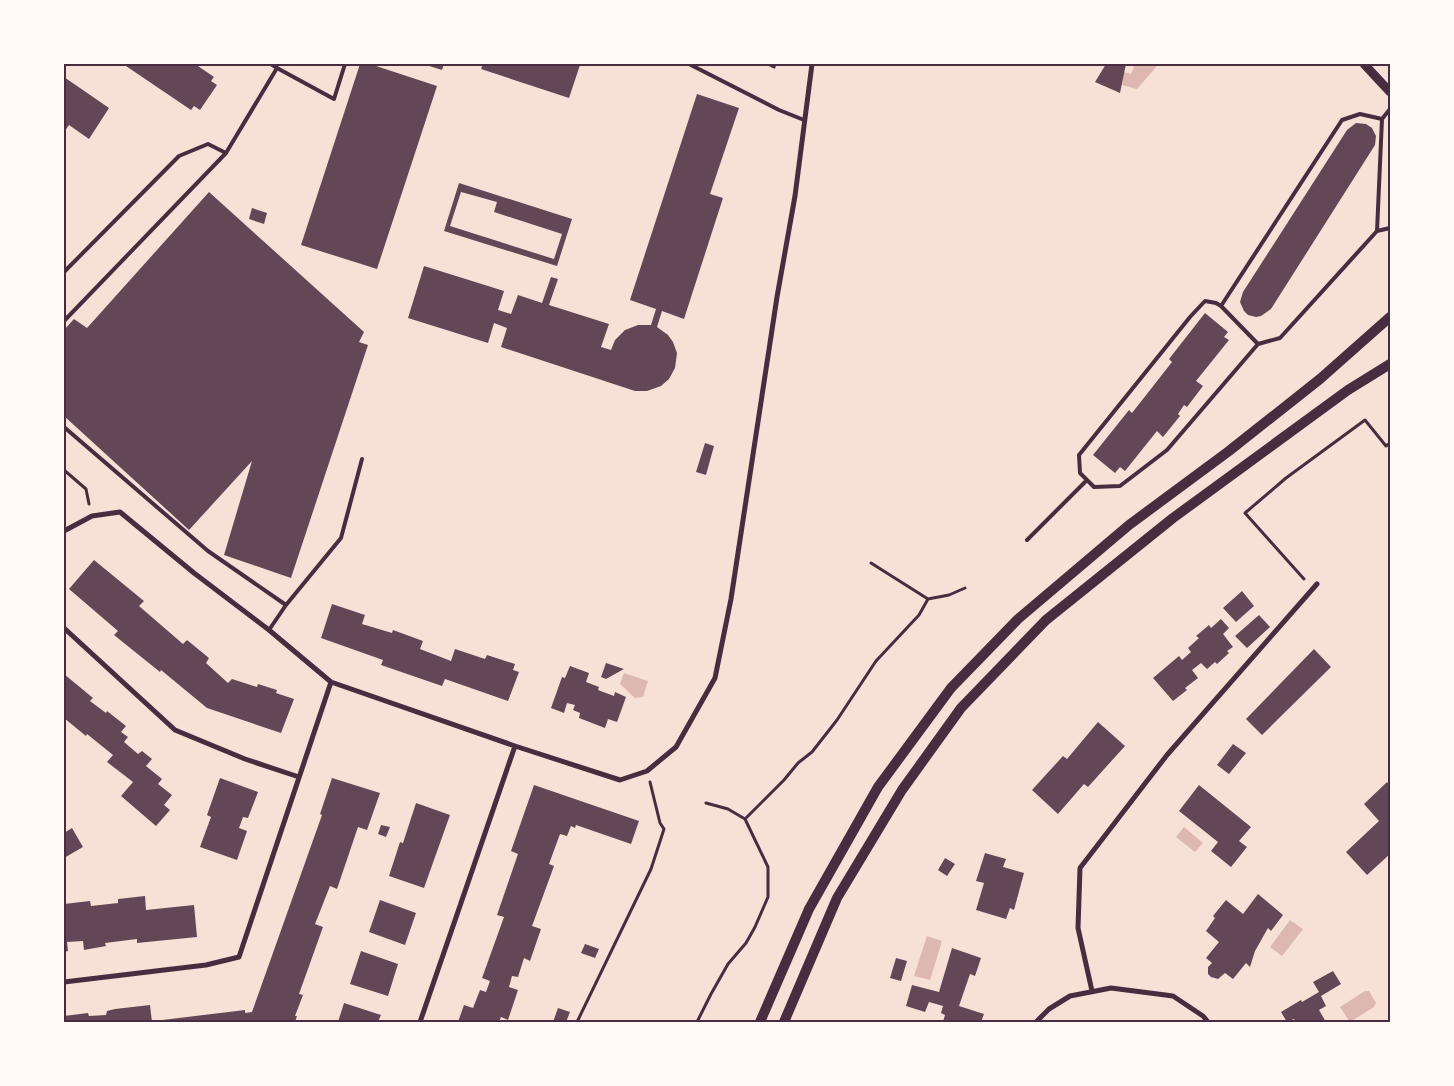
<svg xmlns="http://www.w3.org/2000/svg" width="1454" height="1086" font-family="Signika,sans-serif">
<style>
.water{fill:#dcb8b0}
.building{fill:#644757;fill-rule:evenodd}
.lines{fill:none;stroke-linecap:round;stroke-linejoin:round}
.path{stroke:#4a2c40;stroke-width:3}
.service{stroke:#4a2c40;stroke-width:4}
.minor{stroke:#4a2c40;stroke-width:5}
.tertiary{stroke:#4a2c40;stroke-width:9}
.secondary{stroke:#4a2c40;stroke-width:10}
.neatline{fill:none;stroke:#4a2c40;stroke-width:2}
</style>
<rect width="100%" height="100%" fill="#f7e1d7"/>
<path class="water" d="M1135,64H1154L1157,66L1137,89L1122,85L1124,72L1131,74Z
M624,673L648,681L643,697L635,698L620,684Z
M1184,827L1203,843L1195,852L1176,837Z
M1290,920L1303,929L1282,956L1270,947Z
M927,936L942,941L930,980L914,976Z
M1365,991H1369L1376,1003L1374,1007L1350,1022L1340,1007Z"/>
<path class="building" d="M123,64H195L214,77L211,81L217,85L200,110L194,106L191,110Z
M360,64H370L437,86L377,269L301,245Z
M423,64H444L442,70Z
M483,64H577L580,65L569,98L481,69Z
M1106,64H1126L1120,93L1095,82Z
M64,77L109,108L89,139L69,125L64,132Z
M697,94L739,108L710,194L723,198L684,319L662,311L657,327L668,335L673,342L677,353L675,368L669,379L661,386L647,391H635L501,347L507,328L494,323L488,343L408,318L424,266L504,291L498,310L511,314L518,295L542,303L551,277L558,279L549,305L609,324L601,347L611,350L615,340L625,330L638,325H651L656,309L630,300Z
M1356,123L1366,124L1372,128L1376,136L1375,145L1271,309L1261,316L1256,317L1248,315L1244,311L1240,302L1243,292L1347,130Z
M459,183L572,219L557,266L444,231ZM461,192L497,202L494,212L562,234L554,259L450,226Z
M209,192L364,332L359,342L368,345L291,578L224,555L252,461L189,530L64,416V330L74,319L87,328Z
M252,208L267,213L264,224L249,219Z
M1205,313L1228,332L1224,337L1229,340L1196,381L1203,386L1187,407L1184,405L1178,414L1180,416L1163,437L1157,431L1125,471L1120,467L1115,473L1093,455L1129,410L1132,413L1172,362L1169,359Z
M705,443L714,446L706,475L696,472Z
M94,560L144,601L139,606L183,644L187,640L209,658L206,663L228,683L232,679L257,687L258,684L277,690L276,693L294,699L281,733L207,708L161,670L160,672L114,635L118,631L69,589Z
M1242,591L1254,606L1236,622L1223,608Z
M332,604L365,615L362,624L392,633L393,630L423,641L420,649L451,661L455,649L485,659L487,655L515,664L513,670L519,672L508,701L445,679L442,686L381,665L383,660L321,638Z
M1259,615L1270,627L1247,648L1235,636Z
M1221,619L1229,628L1223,634L1233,647L1227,651L1229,653L1217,664L1215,662L1207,669L1201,663L1192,670L1198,678L1185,688L1187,690L1173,701L1153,678L1179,656L1182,660L1191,652L1188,648L1199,638L1196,636L1209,625L1211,628Z
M1314,649L1331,667L1262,735L1246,719Z
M606,663L624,669L606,679L601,677Z
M570,666L589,673L586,682L599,687L598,690L614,696L615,692L626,697L617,722L608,719L605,728L579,718L580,713L573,710L575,705L567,703L564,713L551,708L562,677L565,678Z
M64,674L93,698L90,701L106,713L107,711L126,726L121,732L128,737L124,742L138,754L142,751L152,759L146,766L162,779L158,784L172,795L164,805L170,810L156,826L121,796L133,782L107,762L113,755L87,734L86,736L64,718Z
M1098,722L1125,746L1088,787L1084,784L1058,814L1032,790L1063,756L1067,759Z
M1233,744L1246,753L1229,774L1217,765Z
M220,778L258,792L248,818L243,817L239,828L247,831L237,860L200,847L211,817L207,815Z
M332,778L380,793L367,830L358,827L337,889L330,886L315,924L323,927L299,994L303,995L295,1016H297L295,1022H154V1021L245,1010V1013L252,1012L322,815L320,814Z
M1387,782L1390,786L1389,808L1390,854L1367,875L1346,852L1379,821L1364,804Z
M534,785L639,821L631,844L576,825L575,828L571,826L567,836L560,834L549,864L554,866L532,926L541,929L530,961L524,958L518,977L512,976L509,987L518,990L508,1020L501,1017L499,1022H458L464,1005L473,1008L480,990L486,992L490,981L482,978L504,917L497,915L518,854L511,851Z
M1199,785L1251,827L1239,841L1247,847L1231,867L1211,851L1218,842L1179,811Z
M416,803L450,815L424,888L389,876L400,842L403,843Z
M381,825L390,827L386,837L378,834Z
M72,828L83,847L64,858V833Z
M985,853L1006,859L1003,867L1024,873L1014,910L1010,908L1006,919L976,910L984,883L976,881Z
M945,858L955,864L947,876L938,870Z
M1258,894L1283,915L1271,931L1268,928L1255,951L1250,967L1246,963L1233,979L1225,973L1218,979L1211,977L1208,974V967L1212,963L1206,958L1219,942L1206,931L1215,918L1213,916L1226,900L1243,914Z
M145,896L146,910L194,905L197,937L137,943V939L105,943L106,946L84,950L83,941L67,942L68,951L64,952V904L90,901L91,906L118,903V899Z
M380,900L416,913L405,945L369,932Z
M585,944L599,949L595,958L581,953Z
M952,948L981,958L975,976L970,974L959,1006L984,1014L981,1022H943L945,1015L941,1013L943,1006L929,1002L925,1012L906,1006L912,985L939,992Z
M361,951L398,964L388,996L350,984Z
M896,958L907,961L901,981L890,978Z
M1333,971L1341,984L1321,996L1326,1006L1319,1010L1326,1022H1296L1294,1019L1287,1022L1281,1012L1301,1000L1302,1002L1319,992L1313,982Z
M344,1003L381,1015L378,1022H338Z
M150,1005L152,1022H64V1016L88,1013L89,1016L106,1015L107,1011L115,1009Z
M558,1008L570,1012L566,1022H553Z"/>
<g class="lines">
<path class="path" d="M768,64L774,67L775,64
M64,470L86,489L89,504
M1304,579L1245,513L1286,478L1365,420L1386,446L1390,443
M928,599L949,595L965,588
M706,803L728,809L745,819
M577,1022L651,869L664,829L660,823L650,782
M697,1022L711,994L728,964L746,943L755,927L768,897V867L745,819L784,780L798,763L812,752L837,720L876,661L919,615L928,599L871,563"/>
<path class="service" d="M689,64L779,110L804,120
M277,68L334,99L345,64
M1382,119L1360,114L1342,120L1221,306L1216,303L1205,301L1190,317L1079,455L1080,473L1094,487L1120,486L1167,450L1258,344L1280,338L1377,231L1390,228
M1377,231L1382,119L1390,109
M64,272L179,156L208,144L226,153L277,68L271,64
M1221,306L1258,344
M64,321L226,153
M64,427L208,551L286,605L269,630
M1027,540L1087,480
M286,605L341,538L362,459"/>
<path class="minor" d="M64,531L92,516L120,512L194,573L269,630L331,682L515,746L620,780L647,771L676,747L715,678L731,599L777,297L795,196L812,64
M64,628L175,730L245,759L299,777
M64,982L206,965L239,957L331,682
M1092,991L1078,928L1080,868L1167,755L1317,584
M420,1022L515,746
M1036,1022L1049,1009L1070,996L1111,988L1173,996L1203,1016L1208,1022"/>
<path class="tertiary" d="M1364,64L1390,92"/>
<path class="secondary" d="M760,1022L809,909L878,787L951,688L1018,619L1129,525L1229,451L1320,379L1390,317
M784,1022L837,898L902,790L961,708L1046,620L1173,518L1348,390L1390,364"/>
</g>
<rect width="1454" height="1086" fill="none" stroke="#fffaf5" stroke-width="130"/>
<rect x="65" y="65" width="1324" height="956" class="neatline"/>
</svg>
